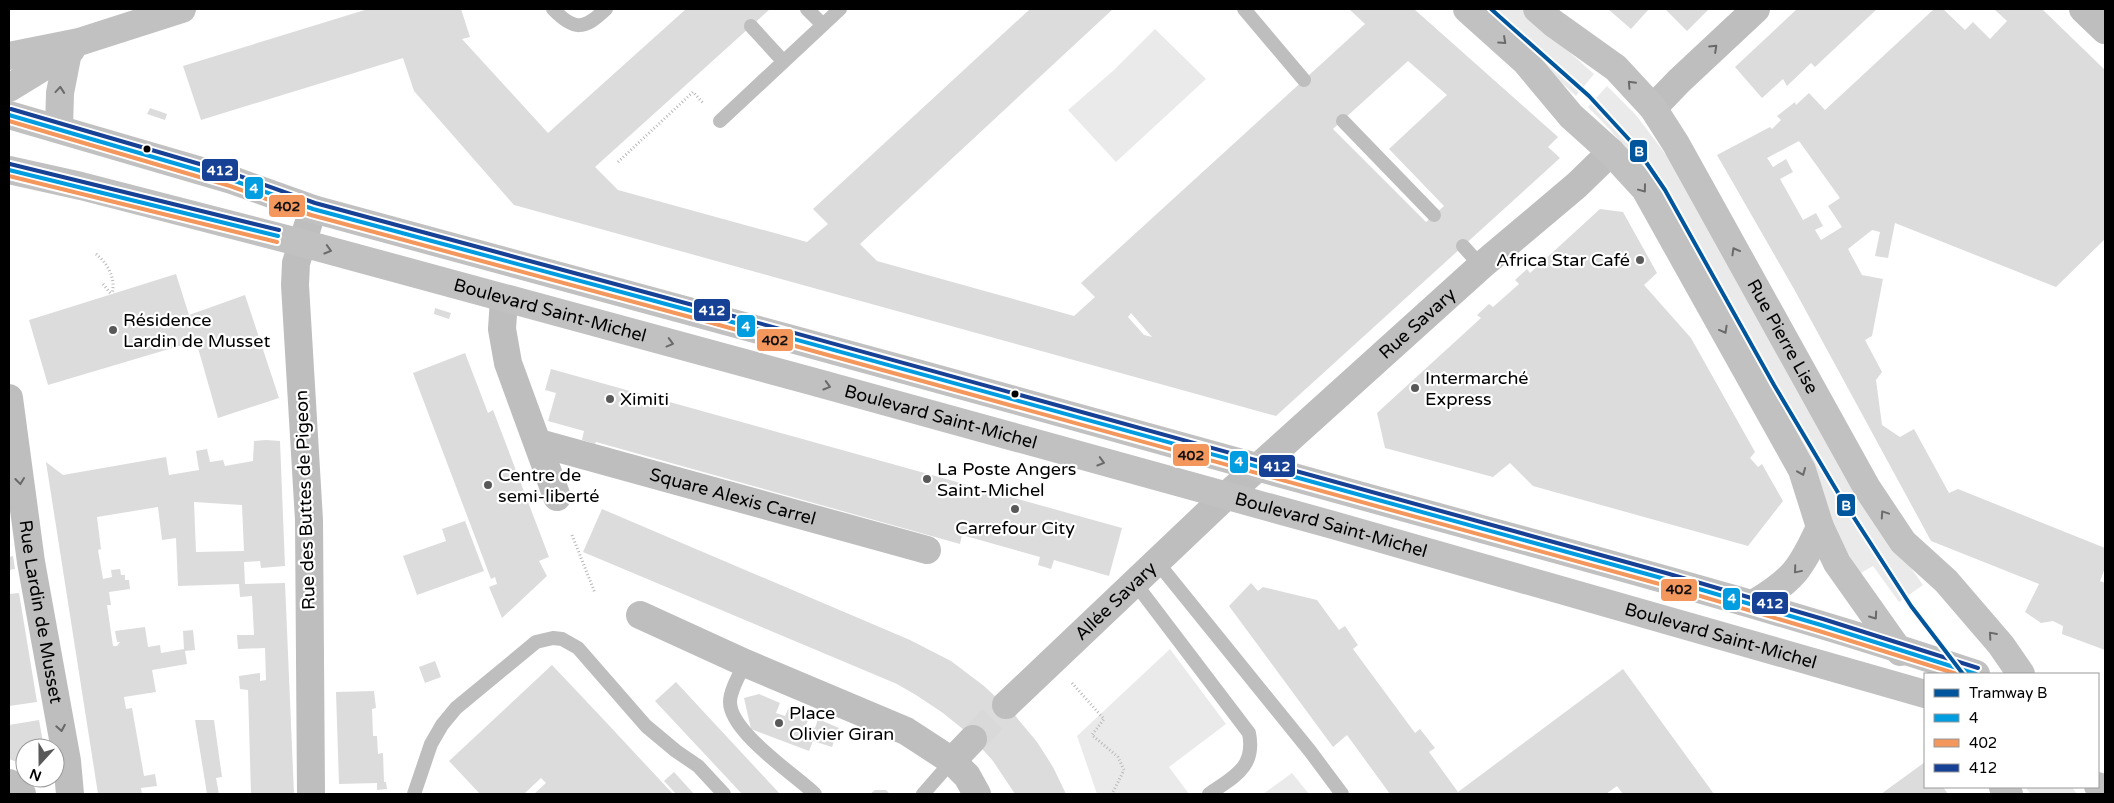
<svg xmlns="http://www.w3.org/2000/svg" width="2114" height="803" font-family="'Varela Round',sans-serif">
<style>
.green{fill:#eaeaea}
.building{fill:#dcdcdc;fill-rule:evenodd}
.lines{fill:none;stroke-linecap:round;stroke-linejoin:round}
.minor-tunnel{stroke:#d9d9d9;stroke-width:28;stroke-dasharray:28 14;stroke-linecap:butt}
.path{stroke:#b8b8b8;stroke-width:3;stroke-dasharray:1 2.5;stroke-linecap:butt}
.service{stroke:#bebebe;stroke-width:14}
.minor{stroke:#bebebe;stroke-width:28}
.secondary{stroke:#c1c1c1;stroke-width:28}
.bus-1-casing{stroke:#fff;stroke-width:8}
.bus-2-casing{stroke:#fff;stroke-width:8}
.bus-3-casing{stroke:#fff;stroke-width:8}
.bus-1{stroke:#009ee1;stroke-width:4}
.bus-2{stroke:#f3975d;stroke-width:4}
.bus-3{stroke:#164194;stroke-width:4}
.tram-1-casing{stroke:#fff;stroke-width:8}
.tram-1{stroke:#00569d;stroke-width:4}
.oneway{stroke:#6a6a6a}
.oneway2{stroke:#686868}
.bus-dot{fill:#000;stroke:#fff;stroke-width:2}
.poi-dot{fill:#595959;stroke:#fff;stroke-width:2}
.labels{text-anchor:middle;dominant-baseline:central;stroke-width:4.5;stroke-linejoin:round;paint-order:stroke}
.poi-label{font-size:18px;fill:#000;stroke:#fff;text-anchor:start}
.street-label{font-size:18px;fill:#000;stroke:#fff}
.line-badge{stroke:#fff;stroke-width:2}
.badge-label{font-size:14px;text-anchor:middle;font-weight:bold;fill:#fff}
.pale-badge-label{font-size:14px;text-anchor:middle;font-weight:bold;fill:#111}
</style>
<rect width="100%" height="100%" fill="#fff"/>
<path class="green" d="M1481,9H1521L1594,74L1576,96Z
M1155,29L1206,79L1116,162L1068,110L1114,70Z
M1607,86L1636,115L1679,172L1874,516L1923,585L1899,602L1873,566L1859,574L1652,182L1612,132L1588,107Z
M1170,649L1226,724L1169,767L1189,794H1097L1077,736Z
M1292,773L1309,794H1263Z
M2025,787H2072L2077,794H2031Z"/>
<path class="building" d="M368,9H461L470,37L462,39L548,133L686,9H770L595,167L618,190L807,242L828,224L813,209L1030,9H1113L860,244L877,261L1074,316L1095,297L1081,283L1365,24L1349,9H1414L1558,137L1548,147L1560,158L1276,416L514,205L414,91L403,58L201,120L183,66ZM1408,61L1447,95L1389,149L1444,206L1426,222L1333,129ZM1131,313L1152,337L1144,335L1128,317Z
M1608,9H1649L1631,29Z
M1665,9H1709L1687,31Z
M1797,9H1877L1815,67L1811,63L1787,86L1783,79L1762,98L1735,67Z
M1934,9H1943L1965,30L1973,22L1990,39L2007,21L1994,9H2042L2105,70V239L2056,287L1895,223L1888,258L1875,256L1880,232L1872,230L1848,249L1862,275L1883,279L1872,336L1865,340L1882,372L1876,380L1882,425L1900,437L1914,429L1949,493L1958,489L2105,548V568L2100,581L2105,583V650L2062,634L2063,626L2053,621L2041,623L2025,612L2039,584L1931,541L1794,289L1717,155L1770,127L1772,129L1781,120L1777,116L1795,102L1796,105L1809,93L1825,110ZM1799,141L1840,198L1828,206L1842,227L1821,240L1815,230L1823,226L1816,213L1803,220L1780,179L1793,172L1786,159L1773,167L1767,158Z
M150,108L167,114L165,120L147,114Z
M1600,209L1623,212L1657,273L1644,285L1691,338L1755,452L1750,458L1758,467L1762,464L1783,501L1748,546L1533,486L1510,463L1493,477L1385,448L1377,413L1481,318L1477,315L1489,304L1493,307L1519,284L1515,280L1527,269L1530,273Z
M176,274L189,315L245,295L279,398L218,418L196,341L48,385L29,320Z
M435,308L451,313L449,319L434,314Z
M465,353L488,413L493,410L549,557L539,561L547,576L502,618L489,587L497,584L495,577L491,579L413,373Z
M551,369L1122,528L1109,576L1054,560L1051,569L1038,565L1040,557L962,535L960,544L596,442L595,444L582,440L584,431L548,421L556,393L545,390Z
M266,440L280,441L285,566L261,568L260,561L244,562L245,584L285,583L294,794H251L248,690L240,689L239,676L260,673V681L266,680L265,648L238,649L237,635H254L252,596L240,597L239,584L178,586L176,538L162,540L158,507L97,517L101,549L98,550L103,579L112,577L111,570L120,569L121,575H125V580H129L130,589L109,592L111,605H107L113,646H117L120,642H117L115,631L145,627L148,647L160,645L161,653L184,649L183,631L193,630L195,650L185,651L187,664L152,670L156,692L124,697L126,709L132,708L144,776L155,774L157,786L141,788L142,794H98L46,462L63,475L166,457L169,475L199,470L196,451L207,449L210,462L223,460L225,466L253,461L254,441ZM194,502L242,505L244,551L196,552Z
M602,509L910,640L951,661L984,686L1013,713L1037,742L1053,767L1066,794H1015L993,761L969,734L943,713L916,695L897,684L583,552Z
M465,521L484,571L417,595L403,556L446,541L442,529Z
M13,556L15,569L9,570V557Z
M1251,583L1258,591L1263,587L1317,600L1339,630L1345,626L1358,645L1353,649L1415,733L1420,729L1435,748L1429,752L1458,792L1623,669L1714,794H1623L1617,786L1606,794H1390L1347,735L1333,747L1229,606Z
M19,593L37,702L9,706V594Z
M435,661L441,677L425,683L419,667Z
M552,665L604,720L673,794H536L535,793L546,783L541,778L524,794H480L449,761Z
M676,682L780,794H742L655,701Z
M374,691L376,708L372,709L373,736H377L378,754L383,753L384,782H386L387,789L377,790V783L339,784L336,692Z
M759,694L780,703L776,713L785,716L789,707L810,716L806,725L815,728L818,719L839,728L832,747L813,741L809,751L751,729L744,698Z
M39,720L44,748H25V765L9,759V725Z
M195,720H214L222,777L216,778L219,794H207Z
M1925,762V787H1943L1948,794H1881Z
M674,772L694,794H676L664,781Z
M875,790H886L890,794H870Z"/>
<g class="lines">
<path class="minor-tunnel" d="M973,739L1006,705"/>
<path class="path" d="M618,162L693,92L704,104
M96,254C108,264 116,278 112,294
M103,284L111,294
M572,535L595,593
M1072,683L1104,719L1092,735L1118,757L1124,770L1112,794"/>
<path class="service" d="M553,9C574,31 584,30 606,9
M807,9L823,25
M1244,9L1304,80
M751,26L783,61
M720,121L840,9
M1343,121L1434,215
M1463,246L1481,266
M1157,562L1310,751L1342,794
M1135,583L1249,733C1256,768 1233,777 1209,794
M745,663C740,674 730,690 730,702C730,732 794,774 815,794
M414,794L431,744L442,725L456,708L536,642L553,638L562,639L578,648L646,726L676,751L698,766L724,794
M923,794L952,761"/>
<g class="minor">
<path d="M2083,9L2105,30"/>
<path d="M1653,108L1679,81L1756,9"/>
<path d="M504,299L502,329L508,363L557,497"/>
<path id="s1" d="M9,398L31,562L67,761L70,794"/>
<path id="s2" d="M539,443L927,550"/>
<path d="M640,615L745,663L906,731L952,761L967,776L977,794"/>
<path id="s3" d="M1006,705L1226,496L1481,266L1577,185L1611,152"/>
<path d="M952,761L973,739"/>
<path d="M9,783L22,794"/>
<path d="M311,794L309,520L295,285L296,263L313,209"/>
</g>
<g class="secondary">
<path d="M1467,9L1525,61L1571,116L1611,152L1645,189L1802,470L1820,527L1837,563L1900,652"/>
<path id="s4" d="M1537,9L1553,23L1616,68L1653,108L1676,144L1867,488L1903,542L1946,581L2001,645L2021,674"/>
<path d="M9,56L79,42L182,9"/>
<path d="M9,88L71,50"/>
<path d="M9,115L232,180L313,209C660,301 1005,398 1351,493C1560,551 1770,605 1976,674"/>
<path d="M59,129L60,93L68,52"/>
<path id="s5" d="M9,170L81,186L302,243L811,381L1333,525L1925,694"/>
<path d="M1753,604C1793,580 1801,569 1820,527"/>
<path d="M2098,786L2104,794"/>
<path d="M2003,787L2009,794"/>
</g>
<defs>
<path id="bus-1" d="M9,115L232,180L313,209L703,314L1665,579L1821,625L1976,674
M9,170L278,236"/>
<path id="bus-2" d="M9,121L230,186L311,215L701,320L1663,585L1819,631L1957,674
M9,176L277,242"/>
<path id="bus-3" d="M11,109L234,174L315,203L704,308L1666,573L1823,619L1978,668
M10,164L279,230"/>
</defs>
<use href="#bus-1" class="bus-1-casing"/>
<use href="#bus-2" class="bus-2-casing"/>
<use href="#bus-3" class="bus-3-casing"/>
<use href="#bus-1" class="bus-1"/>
<use href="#bus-2" class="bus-2"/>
<use href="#bus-3" class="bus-3"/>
<defs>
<path id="tram-1" d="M1491,9L1589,96L1635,146L1665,190L1774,385L1840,496L1911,606L1963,674"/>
</defs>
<use href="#tram-1" class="tram-1-casing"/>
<use href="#tram-1" class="tram-1"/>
</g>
<defs><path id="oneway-chevron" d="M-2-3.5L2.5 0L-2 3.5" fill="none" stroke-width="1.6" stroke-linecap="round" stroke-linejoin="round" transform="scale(1.25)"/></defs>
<g class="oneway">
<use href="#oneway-chevron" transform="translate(1503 41) rotate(42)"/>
<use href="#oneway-chevron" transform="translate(1631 84) rotate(-133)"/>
<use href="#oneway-chevron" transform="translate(60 90) rotate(-85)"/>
<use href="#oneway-chevron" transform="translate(1643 189) rotate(53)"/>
<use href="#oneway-chevron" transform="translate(328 250) rotate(16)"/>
<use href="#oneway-chevron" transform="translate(1735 251) rotate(-119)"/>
<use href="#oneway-chevron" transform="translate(1724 330) rotate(61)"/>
<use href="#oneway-chevron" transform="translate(670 343) rotate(15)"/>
<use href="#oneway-chevron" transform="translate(827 386) rotate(16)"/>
<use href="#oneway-chevron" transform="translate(1101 462) rotate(16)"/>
<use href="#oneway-chevron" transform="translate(1802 472) rotate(68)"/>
<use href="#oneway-chevron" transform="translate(1884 514) rotate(-124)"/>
<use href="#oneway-chevron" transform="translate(1797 570) rotate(130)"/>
<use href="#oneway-chevron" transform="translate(1874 616) rotate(55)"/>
<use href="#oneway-chevron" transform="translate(1992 635) rotate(-131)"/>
</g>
<g class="oneway2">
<use href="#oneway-chevron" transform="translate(1714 48) rotate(-43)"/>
<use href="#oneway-chevron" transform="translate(20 481) rotate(83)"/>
<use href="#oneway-chevron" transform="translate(61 728) rotate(80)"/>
</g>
<g class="bus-dot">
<circle cx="147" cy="149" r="4.5"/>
<circle cx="1015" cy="394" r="4.5"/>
</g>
<g class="poi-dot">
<circle cx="1640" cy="260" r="5"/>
<circle cx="113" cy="330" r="5"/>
<circle cx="1415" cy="388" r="5"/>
<circle cx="610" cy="399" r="5"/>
<circle cx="927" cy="479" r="5"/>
<circle cx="488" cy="485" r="5"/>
<circle cx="1015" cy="509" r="5"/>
<circle cx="779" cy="723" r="5"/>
</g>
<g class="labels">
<g class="poi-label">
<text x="1630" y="260" text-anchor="end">Africa Star Café</text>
<text x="123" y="320">Résidence<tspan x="123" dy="21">Lardin de Musset</tspan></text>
<text x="1425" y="378">Intermarché<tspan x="1425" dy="21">Express</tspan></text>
<text x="620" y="399">Ximiti</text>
<text x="937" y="469">La Poste Angers<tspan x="937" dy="21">Saint-Michel</tspan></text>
<text x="498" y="475">Centre de<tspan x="498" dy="21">semi-liberté</tspan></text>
<text x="1015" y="528" text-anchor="middle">Carrefour City</text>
<text x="789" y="713">Place<tspan x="789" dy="21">Olivier Giran</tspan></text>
</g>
<g class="street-label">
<text stroke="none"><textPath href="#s5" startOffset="559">Boulevard Saint-Michel</textPath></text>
<text stroke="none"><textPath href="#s3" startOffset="561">Rue Savary</textPath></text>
<text stroke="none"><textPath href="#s4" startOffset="416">Rue Pierre Lise</textPath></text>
<text stroke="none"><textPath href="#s5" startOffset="964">Boulevard Saint-Michel</textPath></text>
<text stroke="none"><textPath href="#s2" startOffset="201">Square Alexis Carrel</textPath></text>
<text transform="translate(305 500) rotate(-92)">Rue des Buttes de Pigeon</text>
<text stroke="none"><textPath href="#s5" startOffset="1369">Boulevard Saint-Michel</textPath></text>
<text stroke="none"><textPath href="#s3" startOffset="151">Allée Savary</textPath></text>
<text stroke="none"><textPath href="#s1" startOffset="216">Rue Lardin de Musset</textPath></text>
<text stroke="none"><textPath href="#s5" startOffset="1774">Boulevard Saint-Michel</textPath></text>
</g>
</g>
<g class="line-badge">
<rect x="1629" y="139" width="19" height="24" rx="5" fill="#00569d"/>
<rect x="201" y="158" width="38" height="24" rx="5" fill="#164194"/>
<rect x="244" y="176" width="20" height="24" rx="5" fill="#009ee1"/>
<rect x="268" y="194" width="38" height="24" rx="5" fill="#f3975d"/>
<rect x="693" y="298" width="38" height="24" rx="5" fill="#164194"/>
<rect x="736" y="314" width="20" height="24" rx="5" fill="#009ee1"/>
<rect x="756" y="328" width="38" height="24" rx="5" fill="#f3975d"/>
<rect x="1172" y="443" width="38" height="24" rx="5" fill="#f3975d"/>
<rect x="1229" y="450" width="20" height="24" rx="5" fill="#009ee1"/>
<rect x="1258" y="454" width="38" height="24" rx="5" fill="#164194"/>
<rect x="1836" y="493" width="20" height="24" rx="5" fill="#00569d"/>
<rect x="1660" y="578" width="38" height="24" rx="5" fill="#f3975d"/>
<rect x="1722" y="587" width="19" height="24" rx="5" fill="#009ee1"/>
<rect x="1751" y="591" width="38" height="24" rx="5" fill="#164194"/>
</g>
<g class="badge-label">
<text x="1639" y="156">B</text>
<text x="220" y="175">412</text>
<text x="254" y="193">4</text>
<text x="712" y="315">412</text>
<text x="746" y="331">4</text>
<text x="1239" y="466">4</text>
<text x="1277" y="471">412</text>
<text x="1846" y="510">B</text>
<text x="1732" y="603">4</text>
<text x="1770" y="608">412</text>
</g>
<g class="pale-badge-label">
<text x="287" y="211">402</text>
<text x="775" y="345">402</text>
<text x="1191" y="460">402</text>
<text x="1679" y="594">402</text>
</g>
<rect width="2114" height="803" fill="none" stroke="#000000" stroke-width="20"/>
<rect x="1924" y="673" width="175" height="115" fill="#ffffff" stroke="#999999"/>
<rect x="1934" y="689" width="25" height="8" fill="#00569d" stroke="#999999"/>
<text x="1969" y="698" font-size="15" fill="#000000">Tramway B</text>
<rect x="1934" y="714" width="25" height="8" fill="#009ee1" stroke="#999999"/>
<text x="1969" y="723" font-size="15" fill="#000000">4</text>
<rect x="1934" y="739" width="25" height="8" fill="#f3975d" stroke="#999999"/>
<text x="1969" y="748" font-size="15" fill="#000000">402</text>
<rect x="1934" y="764" width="25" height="8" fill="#164194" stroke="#999999"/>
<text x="1969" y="773" font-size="15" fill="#000000">412</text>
<g transform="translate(40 763) rotate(201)"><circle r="24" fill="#ffffff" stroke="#999999"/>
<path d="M0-4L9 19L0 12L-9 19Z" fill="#595959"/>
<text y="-8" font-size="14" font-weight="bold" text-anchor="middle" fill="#000000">N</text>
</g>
</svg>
